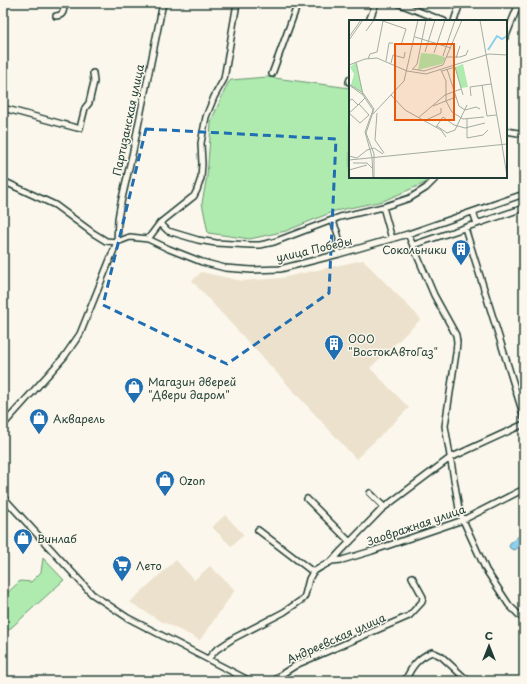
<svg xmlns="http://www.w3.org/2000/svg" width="527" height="684" font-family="'Playpen Sans',sans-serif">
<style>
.built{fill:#ece1cc}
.green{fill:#afeaae;stroke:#679471}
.water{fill:#8cceed;stroke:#6094a3}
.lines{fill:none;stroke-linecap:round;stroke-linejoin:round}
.minor-casing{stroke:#1f3d34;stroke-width:8}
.minor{stroke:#fbf7ec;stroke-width:5}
.marked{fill:none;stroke:#1f6fb2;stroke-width:3;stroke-dasharray:8 5;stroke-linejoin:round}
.labels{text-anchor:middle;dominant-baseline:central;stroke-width:3;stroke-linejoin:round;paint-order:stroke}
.street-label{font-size:11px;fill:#1f3d34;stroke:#fbf7ec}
.poi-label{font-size:11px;fill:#1f3d34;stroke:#fbf7ec;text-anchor:start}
.inset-river{fill:none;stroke:#8cceed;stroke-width:2}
.inset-road{fill:none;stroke:#a3ada2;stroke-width:1}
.view{fill:#e8590c;fill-opacity:0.15;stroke:#e8590c;stroke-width:2}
.inset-edge{fill:none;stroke:#1f3d34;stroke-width:2}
</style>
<rect width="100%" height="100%" fill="#fbf7ec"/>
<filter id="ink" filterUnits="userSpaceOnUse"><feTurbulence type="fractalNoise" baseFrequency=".025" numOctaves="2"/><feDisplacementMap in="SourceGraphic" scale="8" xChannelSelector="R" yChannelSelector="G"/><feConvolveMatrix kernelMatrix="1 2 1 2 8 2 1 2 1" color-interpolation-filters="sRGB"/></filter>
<g filter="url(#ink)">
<path class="built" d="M363,260L421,319L370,368L409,408L356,459L192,281L201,272L242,281L281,278Z
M225,515L244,535L231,546L212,527Z
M176,560L194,580L210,566L235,590L200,640L157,619L130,602Z"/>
<path class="green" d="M267,77L350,88V177H429L425,183L383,201L335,211L286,231L250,239L208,233L202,203L207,176L211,124L212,119L228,83L231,80Z
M43,558L64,580L3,635V595L4,596L20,581L31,582L41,572Z"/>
<path class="water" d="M524,532V543L515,550L511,549L509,547L510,543Z"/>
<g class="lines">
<defs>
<path id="minor" d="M397,3L444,21
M56,16C65,15 63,10 65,3
M369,21L376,3
M454,21L460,3
M506,36L519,3
M272,74L298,3
M349,82L350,79
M3,108L77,128H80L85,108L89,103L92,90L94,82L93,73
M506,131L524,134
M3,181L55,205L93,233L106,241L117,242L130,237L148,239L169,249L202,262L225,268L252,270L280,269L339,254L408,234L524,194
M383,207L392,239
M473,212L477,224
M332,220C335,226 338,232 339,239C339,245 336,248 339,254
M160,223L168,231L198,240L216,243L250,245H260L274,242L340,217L383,207L410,198L426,188L437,177
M465,228L524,417
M408,234L434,295L456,335L457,342L456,353L445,426L459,509L463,520L486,570L509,605L524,620
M148,239L160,223L194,196L197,190L201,178L202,164L201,143L206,117L214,97L224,79L237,3
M413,245L524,208
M3,425L64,357L80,334L117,242L118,219L120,207L133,151L163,3
M370,493L384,507
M3,497L92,594L128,618L250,681
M307,499L350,542
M258,530L313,572
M332,561L342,560L372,551L463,520L524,489
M208,659L216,650L234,638L284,612L303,599L305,595L309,579L313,572L321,567L332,561L341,551L382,509L450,458L524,424
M274,681L282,674L298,664L409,616L422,602L423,597L412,577
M405,681C411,668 417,658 432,652L441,656L468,681"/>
</defs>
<use href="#minor" class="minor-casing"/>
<use href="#minor" class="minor"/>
</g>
</g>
<path class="marked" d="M146,129L336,139L329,293L227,364L103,305Z"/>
<defs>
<symbol id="building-pin" viewBox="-11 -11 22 30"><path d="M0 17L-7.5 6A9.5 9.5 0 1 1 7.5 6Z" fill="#1f6fb2" stroke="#fbf7ec"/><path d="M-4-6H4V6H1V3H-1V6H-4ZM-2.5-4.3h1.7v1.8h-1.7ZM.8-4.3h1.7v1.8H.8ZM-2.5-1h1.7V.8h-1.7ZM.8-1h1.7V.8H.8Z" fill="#fff"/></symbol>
<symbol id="shop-pin" viewBox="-11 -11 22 30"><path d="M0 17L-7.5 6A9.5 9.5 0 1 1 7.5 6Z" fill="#1f6fb2" stroke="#fbf7ec"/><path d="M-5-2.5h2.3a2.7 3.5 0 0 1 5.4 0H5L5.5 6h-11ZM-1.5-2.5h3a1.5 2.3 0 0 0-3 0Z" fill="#fff"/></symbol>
<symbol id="supermarket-pin" viewBox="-11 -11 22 30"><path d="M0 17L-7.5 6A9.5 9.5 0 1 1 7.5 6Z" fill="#1f6fb2" stroke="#fbf7ec"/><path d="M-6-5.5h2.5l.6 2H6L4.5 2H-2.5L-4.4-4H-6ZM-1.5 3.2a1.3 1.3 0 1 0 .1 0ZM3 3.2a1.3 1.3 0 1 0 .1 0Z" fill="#fff"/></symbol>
</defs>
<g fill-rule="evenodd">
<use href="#building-pin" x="450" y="238" width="22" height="30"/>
<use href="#building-pin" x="323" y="333" width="22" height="30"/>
<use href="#shop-pin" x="123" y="376" width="22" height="30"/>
<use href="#shop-pin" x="28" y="407" width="22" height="30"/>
<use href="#shop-pin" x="154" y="469" width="22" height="30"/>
<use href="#shop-pin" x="12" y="527" width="22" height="30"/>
<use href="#supermarket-pin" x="111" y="554" width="22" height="30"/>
</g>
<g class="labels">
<g class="street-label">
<text transform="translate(128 120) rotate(-78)">Партизанская улица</text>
<text transform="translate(314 249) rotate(-13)">улица Победы</text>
<text transform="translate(416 525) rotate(-19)">Заовражная улица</text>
<text transform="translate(336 638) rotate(-24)">Андреевская улица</text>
</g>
<g class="poi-label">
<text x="447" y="249" text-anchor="end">Сокольники</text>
<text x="348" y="338">ООО<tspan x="348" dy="13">"ВостокАвтоГаз"</tspan></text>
<text x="148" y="381">Магазин дверей<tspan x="148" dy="13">"Двери даром"</tspan></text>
<text x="53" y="418">Акварель</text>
<text x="179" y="480">Ozon</text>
<text x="37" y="538">Винлаб</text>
<text x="136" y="565">Лето</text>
</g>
</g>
<g transform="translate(349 20)">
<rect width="158" height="158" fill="#fbf7ec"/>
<path d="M72,33L85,34L96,37V39L93,44L69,50ZM6,43L8,44L14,73L2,65L5,54L1,47ZM114,44L119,67L112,68L106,47Z" fill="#afeaae"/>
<path class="inset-river" d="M139,30L148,16L153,19L158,16"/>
<path class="inset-road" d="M31,0L57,9L52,25M131,0L153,125M17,11L25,0M0,17L12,0M66,17L102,28M0,20L14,0M76,32L86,0M85,33L96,0M94,36L106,0M98,37H111L117,35L119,30M107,38L111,26M19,39L21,34L28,32L34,1M37,41L40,23H44M7,42L14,75M42,43L44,35L55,38L56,32M0,45L16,39L28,38L58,51L77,54L140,34L158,35M64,49L75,51L94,45L113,0M98,49L110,86L116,90L127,87L131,89M63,50L68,44L77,0M92,50L97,61V81L103,92L114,99L135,97M93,51L106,47L114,75M0,64L14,73L25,89L17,113L25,134V158M0,65L14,75L24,90L16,112L23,137L24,158M133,65L138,96L147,95M42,75L56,90L92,110L97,117M122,76L121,67L142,64M0,81L3,79L9,85L16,78M84,86L107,77M0,93L11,103L20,95L10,84M0,93L9,85M28,93L26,120L35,133M24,94L55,61L69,0M69,98L96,75L112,69M118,99V118L134,115L139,110M75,101L92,93V88M88,106L98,113L106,110L118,85M87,107L94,97L105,105L116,108L136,103M153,125L158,156M0,136L8,138L18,130L25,128L34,134M0,140L158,124M4,143H18L23,148M0,150L18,145"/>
<path class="view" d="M46,24H105V100H46Z"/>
<rect width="158" height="158" class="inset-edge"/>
</g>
<rect width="527" height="684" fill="none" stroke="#fbf7ec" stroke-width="16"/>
<rect x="8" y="8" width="511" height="668" fill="none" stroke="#1f3d34" stroke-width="1.5" filter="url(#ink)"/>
<g transform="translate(489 646)" stroke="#fbf7ec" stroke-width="3" paint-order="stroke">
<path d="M0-3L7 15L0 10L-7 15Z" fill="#1f3d34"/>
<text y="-6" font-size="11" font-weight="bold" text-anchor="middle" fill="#1f3d34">С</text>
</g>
</svg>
